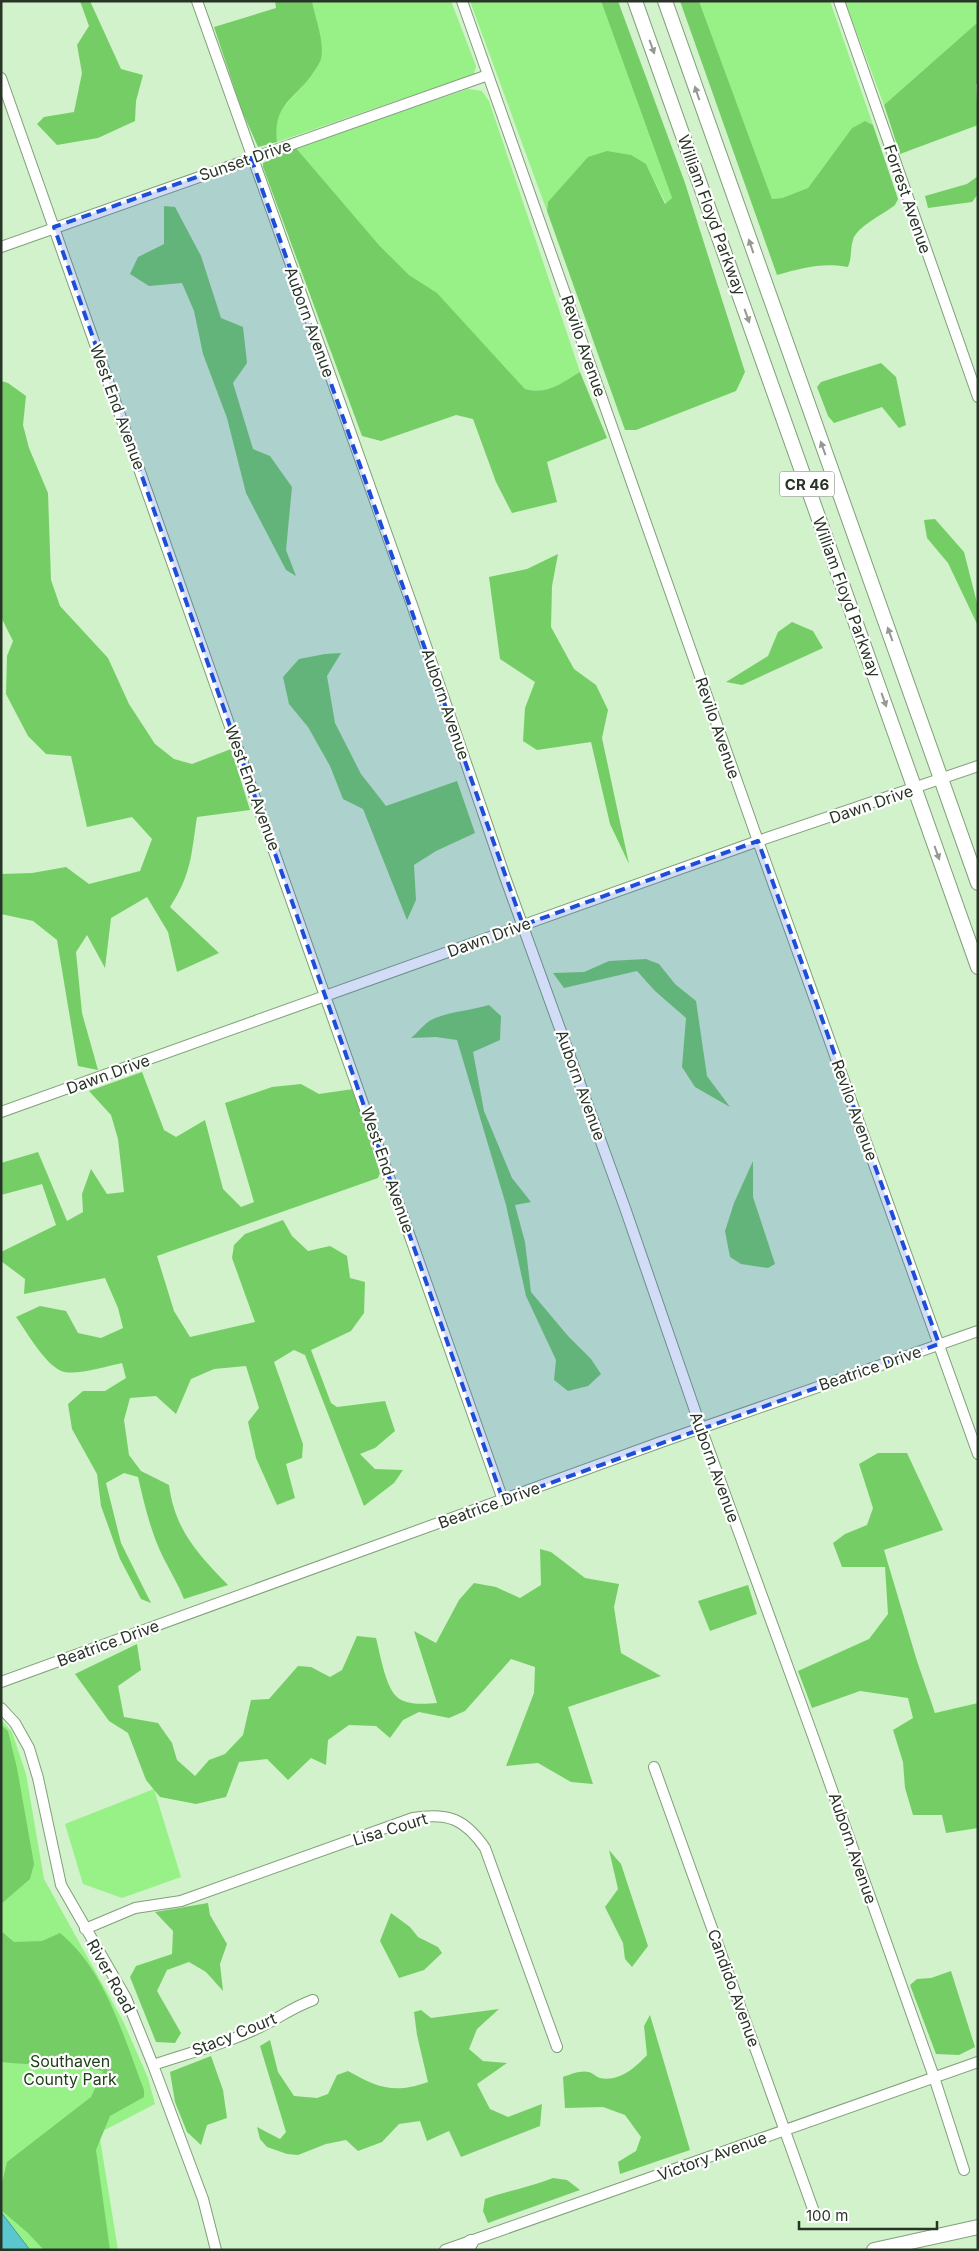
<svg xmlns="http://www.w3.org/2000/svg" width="979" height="2251" font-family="Inter,sans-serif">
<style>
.green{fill:#97f187}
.forest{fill:#75ce65}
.water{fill:#59c7cd;stroke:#4a9b9b}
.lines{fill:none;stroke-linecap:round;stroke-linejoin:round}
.minor-casing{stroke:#809f7a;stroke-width:12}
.highway-casing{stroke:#809f7a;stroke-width:16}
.minor{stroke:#fff;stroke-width:10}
.highway{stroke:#fff;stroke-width:14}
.oneway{fill:#949a92}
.marked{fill:#1d4ed8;fill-opacity:0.2;stroke:#1d4ed8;stroke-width:4;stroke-dasharray:10 6;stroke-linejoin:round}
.labels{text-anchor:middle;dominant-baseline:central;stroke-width:4.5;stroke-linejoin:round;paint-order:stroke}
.shield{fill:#fff;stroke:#687267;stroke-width:1}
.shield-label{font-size:15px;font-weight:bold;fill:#283526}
.street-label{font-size:16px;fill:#283526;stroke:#fff}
.park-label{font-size:16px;fill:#1e4117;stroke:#fff}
</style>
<rect width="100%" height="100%" fill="#d1f2ca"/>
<path class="green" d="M312,1H451L476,66L474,74L277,142L275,125L281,110L301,88L320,39Z
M470,1H601L672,198L666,204L646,164L548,202L547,211Z
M699,1H830L873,125L865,121L852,128L808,188L782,198L772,199Z
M845,1H978V22L884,105Z
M468,89L482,91L489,101L580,372C561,383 548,395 525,389L437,294L409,275L379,245L296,148Z
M1,1720L12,1732L26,1774L44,1879L124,2023L148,2078L155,2104L99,2133L118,2250H1Z
M154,1789L181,1877L122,1898L83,1884L65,1824Z"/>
<path class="forest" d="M80,1H90L121,69L143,75L136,101L135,121L98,138L57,145L37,124L44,117L74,112L82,73L77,45L89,26Z
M275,1H312C315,18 325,42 321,59C319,65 314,71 311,76C291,102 273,106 277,142L258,147L242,111L214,27L276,8Z
M601,1H618L685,183L745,372L736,391L636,430H625L547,211L548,202L588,157L607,151L631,155L646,164L665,204L672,198Z
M680,1H699L772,199L782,198L808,188L852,128L865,121L873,125L898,199L895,205C884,214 856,227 853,240C850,250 852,257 848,267C824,262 801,268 777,275Z
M978,22V84H976L978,125L900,154L884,105Z
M296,148L379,245L409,275L437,293L525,389C548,395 561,383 580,372L607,438L547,462L557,502L512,513L496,482L473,419L456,415L381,441L362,436L263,167V163Z
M978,176V194L972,202L928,208L925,196L967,184Z
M164,206L175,207L201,256L221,318L243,327L247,363L233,383L253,449L270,456L292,487L286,550L296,576L286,570L246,493L227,418L203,354L194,311L182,283L149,286L130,274L138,257L164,244Z
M881,363L896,377L906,425L899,428L882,407L834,423L828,416L817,387L821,382Z
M1,381L8,383L26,396L23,425L29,448L48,493L51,580L60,606L108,658L129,704L155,744L174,759L192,764L231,749L250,810L197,817C191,855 192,873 170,907L219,953L177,972L168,932L147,897L111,918L105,968L87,935L76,952L82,1013L98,1070L78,1066L57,940L33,921L1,914V874L32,873L66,867L89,884L140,871L152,839L132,817L87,827L71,756L46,754L28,736L6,694L7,656L13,641L1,617Z
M935,519L964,552L978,607V626L948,563L927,538L924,520Z
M558,554L552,586L551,627L574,669L596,685L608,710L602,738L629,864L610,824L591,742L537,750L523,741L525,708L535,682L500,659L489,577L527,569Z
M792,622L813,631L823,648L742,685L726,682L768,656L778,632Z
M341,653L327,676L335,723L361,774L386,806L457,781L475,833L436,851L414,865L416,900L407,920L363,809L343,799L330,766L308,727L289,704L283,677L299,659L325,654Z
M646,959L659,964L675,984L696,1001L707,1076L730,1107L695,1087L682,1067L686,1018L655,991L637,971L564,988L553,973L584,972L609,961Z
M489,1005L501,1016L500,1040L473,1052L484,1111L512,1178L531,1202L515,1205L525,1242L531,1292L568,1336L591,1359L601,1374L588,1386L568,1391L554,1380L556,1360L526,1296L506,1205L457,1040L436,1037L411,1038C417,1033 424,1024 431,1020C449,1011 470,1011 489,1005Z
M142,1072L164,1130L176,1137L205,1120L223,1189L241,1207L254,1202L225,1103L272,1087L301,1084L319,1094L353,1089L380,1173L378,1178L157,1256L174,1311L190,1337L255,1322L232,1258L234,1245L245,1234L283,1220L292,1236L308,1251L330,1246L347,1256L350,1278L365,1282L364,1313L351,1331L311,1350L331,1403L337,1407L385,1401L395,1431L375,1448L360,1454L375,1469L403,1470L394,1483L364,1506L305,1355L294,1350L274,1362L303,1444L302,1458L286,1464L295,1498L277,1505L256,1458L248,1422L259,1408L246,1366L214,1369L191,1379L176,1414L156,1396L130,1398L124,1420L129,1455L141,1471L169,1485C175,1530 197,1553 228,1585L184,1599C178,1584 170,1571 163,1557C151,1533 144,1503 138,1477L124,1473L106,1483L121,1543L151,1603L141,1599L120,1559L101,1506L97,1474L72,1429L68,1404L83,1391H105L126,1378L122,1363C107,1366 79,1375 64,1372C46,1367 27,1332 16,1317L40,1306L66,1311L78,1333L101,1338L123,1328L118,1308L105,1278L24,1294L25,1279L1,1261V1252L56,1225L42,1184L1,1195V1163L38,1152L67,1221L83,1212L82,1194L91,1169L107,1194L124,1192L118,1139L111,1115L89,1091Z
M753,1161V1197L775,1264L768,1268L741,1264L730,1257L725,1231L734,1203Z
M878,1453H907L943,1530L884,1550L917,1661L935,1713L978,1703V1828L946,1833L942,1815H913L905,1788L903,1762L893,1730L913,1718L908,1698L860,1691L812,1708L798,1671L869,1639L888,1614L885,1567H842L833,1543L845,1534L867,1525L873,1508L859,1464Z
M540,1549L551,1552L585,1578L619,1584L614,1607L621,1653L661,1676L568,1707L593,1784L571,1782L538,1763L506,1766L534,1693L535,1667L511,1659L465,1711L449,1718L419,1712L403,1720L390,1738L376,1726L349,1725L328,1740L326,1765L311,1758L288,1780L267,1759L239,1762L226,1797L196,1804L160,1797L146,1780L128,1733L109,1721L75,1674L137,1644L141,1670L118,1686L124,1717L158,1723L172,1743L177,1760L195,1776L209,1760L225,1754L243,1735L251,1700L269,1699L298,1666L311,1667L330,1677L342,1670L357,1636L376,1638C380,1653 385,1685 396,1696C406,1706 425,1704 437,1703L414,1631L436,1643L459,1600L474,1583L496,1587L520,1598L541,1585Z
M748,1585L757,1614L710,1631L698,1601Z
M1,1725L8,1731L17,1768L34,1864L30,1879L1,1904Z
M609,1850L621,1864L648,1946L632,1967L625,1959L623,1943L605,1907L618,1889Z
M208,1903L210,1915L227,1944L220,1964L223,1991L206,1972L189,1962L167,1970L157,1991L181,2033L175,2043L156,2042L130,1977L136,1966L172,1954L173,1931L155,1912Z
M391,1913L410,1927L418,1937L438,1947L442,1953L424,1970L399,1978L380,1941Z
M1,1931L14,1942L42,1941L60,1933C105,1969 124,2038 144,2090V2097L110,2116L96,2150L110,2250H44L28,2233L1,2210V2187L7,2162L91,2097L103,2071C71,2063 35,2066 1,2062Z
M951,1971L975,2047L959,2055L936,2054L910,1985L917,1979L931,1978Z
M499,2009L477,2029L469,2049L483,2061L507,2063L477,2084L490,2109L508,2117L542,2104L540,2126L461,2157L449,2131L427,2141L420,2121L399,2124L382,2142L358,2151L346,2140L326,2144L298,2155L287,2154L267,2147L260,2139L257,2127L280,2139L286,2132L260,2046L270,2040L278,2072L294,2096L317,2098L328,2094L337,2075L348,2071C378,2088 394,2094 428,2082L417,2035L414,2012L421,2010L431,2018Z
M650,2015L690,2150L620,2174L618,2162L636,2151L641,2137L625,2115L603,2107L565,2108L563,2077C571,2074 581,2070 589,2072C593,2073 596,2077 600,2078C619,2082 635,2068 647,2055L644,2026Z
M211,2056L223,2090L227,2118L207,2125L201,2145L187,2132L175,2102L170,2072Z
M553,2178L567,2180L580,2190L488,2223L483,2211L485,2199C507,2191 531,2187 553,2178Z"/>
<path class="water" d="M1,2212L30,2250H1Z"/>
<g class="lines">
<defs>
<path id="minor" d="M197,1L412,605L505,877L625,1208L701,1428L814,1739L934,2077L964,2170
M462,1L758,841L978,1454
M839,1L978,397
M1,78L503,1500
M1,247L488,75
M1,1112L758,841L978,766
M1,1682L661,1442L978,1331
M1,1708L15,1723L29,1748L38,1778L61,1885L126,1998L153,2065L203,2199L216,2250
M654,1767L813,2209
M85,1929L135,1908L181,1901L413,1818C448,1812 465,1819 485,1848L557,2047
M153,2065C191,2052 233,2042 268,2023C285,2014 294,2007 313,2000
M445,2250L978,2062"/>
<path id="highway" d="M635,1L978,967
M665,1L978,883
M466,2250L471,2242
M874,2250L978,2227"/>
</defs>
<use href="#minor" class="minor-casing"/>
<use href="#highway" class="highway-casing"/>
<use href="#minor" class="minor"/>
<use href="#highway" class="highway"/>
</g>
<defs><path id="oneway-solid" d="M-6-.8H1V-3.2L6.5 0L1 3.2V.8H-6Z" transform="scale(1.25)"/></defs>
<g class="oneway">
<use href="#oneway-solid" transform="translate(652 47) rotate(70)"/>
<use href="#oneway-solid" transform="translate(697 93) rotate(-109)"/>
<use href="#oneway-solid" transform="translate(751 246) rotate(-109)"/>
<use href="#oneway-solid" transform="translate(747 316) rotate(70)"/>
<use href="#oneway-solid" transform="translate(823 448) rotate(-110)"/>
<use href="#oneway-solid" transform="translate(890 634) rotate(-110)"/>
<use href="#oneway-solid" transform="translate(884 700) rotate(70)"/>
<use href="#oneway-solid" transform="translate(937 853) rotate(70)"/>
</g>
<path class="marked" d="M251,158L523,925L758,841L939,1344L503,1500L54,227Z"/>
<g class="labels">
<rect class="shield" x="779.5" y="471.5" width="55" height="25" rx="4"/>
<g class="shield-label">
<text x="807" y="484">CR 46</text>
</g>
<g class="street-label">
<text transform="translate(245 160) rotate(-19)">Sunset Drive</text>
<text transform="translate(908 199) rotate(71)">Forrest Avenue</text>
<text transform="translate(712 215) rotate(70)">William Floyd Parkway</text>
<text transform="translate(310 322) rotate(70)">Auborn Avenue</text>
<text transform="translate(584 346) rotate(71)">Revilo Avenue</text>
<text transform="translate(118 407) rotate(70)">West End Avenue</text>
<text transform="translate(847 597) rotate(70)">William Floyd Parkway</text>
<text transform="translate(446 704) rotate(71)">Auborn Avenue</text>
<text transform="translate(718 728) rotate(71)">Revilo Avenue</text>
<text transform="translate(253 788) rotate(70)">West End Avenue</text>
<text transform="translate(871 804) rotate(-19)">Dawn Drive</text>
<text transform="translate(489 937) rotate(-20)">Dawn Drive</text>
<text transform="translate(108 1074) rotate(-20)">Dawn Drive</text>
<text transform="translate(581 1085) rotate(70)">Auborn Avenue</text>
<text transform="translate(855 1110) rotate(70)">Revilo Avenue</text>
<text transform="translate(388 1170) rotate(71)">West End Avenue</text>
<text transform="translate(870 1368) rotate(-19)">Beatrice Drive</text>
<text transform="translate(715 1467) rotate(70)">Auborn Avenue</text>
<text transform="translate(489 1505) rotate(-20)">Beatrice Drive</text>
<text transform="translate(108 1643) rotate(-20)">Beatrice Drive</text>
<text transform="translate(390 1829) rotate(-17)">Lisa Court</text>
<text transform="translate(853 1848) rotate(71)">Auborn Avenue</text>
<text transform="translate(111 1976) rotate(61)">River Road</text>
<text transform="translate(734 1988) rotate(70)">Candido Avenue</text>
<text transform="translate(234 2034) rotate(-22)">Stacy Court</text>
<text transform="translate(712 2156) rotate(-20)">Victory Avenue</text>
</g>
<g class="park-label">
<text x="70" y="2061">Southaven<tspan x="70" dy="18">County Park</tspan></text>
</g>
</g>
<rect width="979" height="2251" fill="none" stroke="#283526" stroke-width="5"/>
<path d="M799 2221v8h138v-8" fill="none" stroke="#283526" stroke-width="2.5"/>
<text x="806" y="2221" font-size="15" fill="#283526" stroke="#ffffff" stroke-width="4" paint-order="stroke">100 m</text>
</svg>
